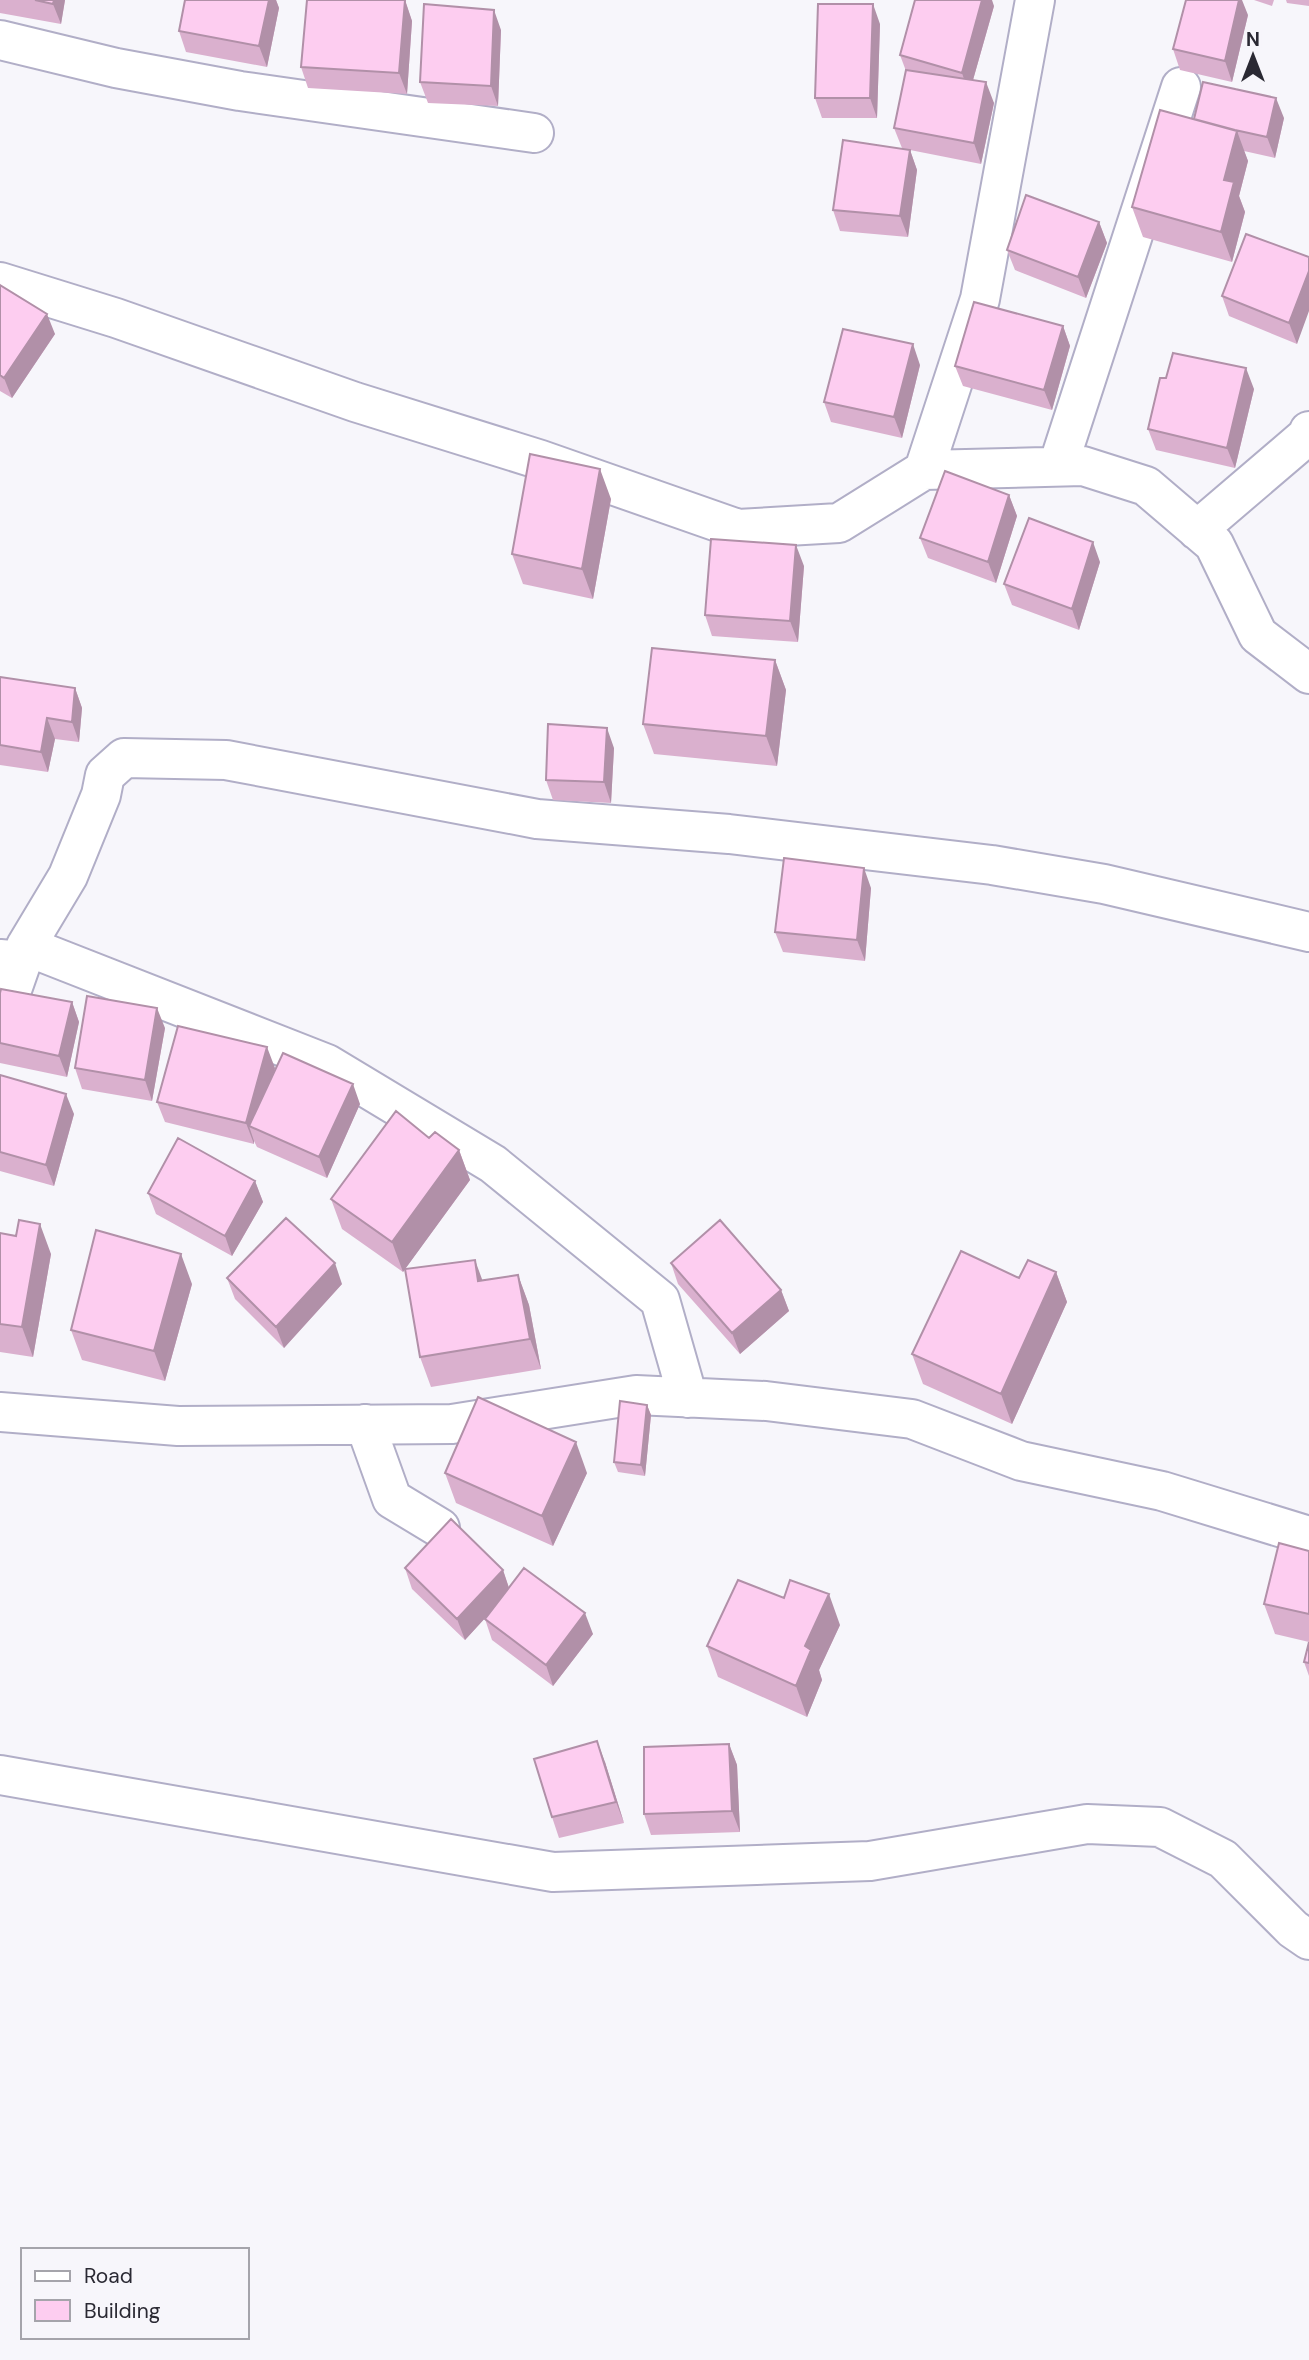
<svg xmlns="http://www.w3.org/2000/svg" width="1309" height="2360" font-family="'DM Sans',sans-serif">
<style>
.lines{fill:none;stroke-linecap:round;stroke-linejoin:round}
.street-casing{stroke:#b1aec7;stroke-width:42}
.street{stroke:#fff;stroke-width:38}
.wall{fill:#dab0ce}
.shaded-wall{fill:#b190a8}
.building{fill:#fdcdf0;stroke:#b190a8;stroke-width:2}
</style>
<rect width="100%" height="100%" fill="#f7f6fb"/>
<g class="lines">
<defs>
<path id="street" d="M0,40L116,68L240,91L534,133
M0,282L116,318L355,402L541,460L738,529L839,523L924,470L1083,466L1146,486L1214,544L1258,635L1309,674
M1058,466L1181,87
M924,470L980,299L1035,0
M1197,530L1307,436L1309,431
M26,946L327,1064L493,1164L660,1300L688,1398
M0,959L22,961L26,946L68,876L101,795L105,775L124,758L226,760L537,819L729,834L992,865L1104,884L1309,932
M0,1024L22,961
M0,1412L178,1426L452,1424L636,1395L766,1401L912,1419L1021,1461L1162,1491L1309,1536
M365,1424L392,1499L440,1528
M0,1775L553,1872L870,1861L1087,1824L1160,1827L1223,1859L1293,1929L1309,1940"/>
</defs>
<use href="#street" class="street-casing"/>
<use href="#street" class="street"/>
</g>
<path class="wall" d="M0,0H65L61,24L0,13Z
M185,0H276L279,8L267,67L186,52L179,31Z
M405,0L412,21L407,94L308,88L301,67Z
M1254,0H1274L1272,6Z
M1286,0H1309V6L1287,3Z
M994,6L973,80L994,103L981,164L910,150L917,170L908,237L840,231L833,210L902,148L894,128L906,71L900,55Z
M1248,15L1232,82L1180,70L1173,49Z
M880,24L877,118H822L815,98Z
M501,30L498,106L428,103L420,82Z
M1284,118L1275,158L1244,151L1248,161L1239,196L1245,212L1232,262L1143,237L1132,207L1194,119Z
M1099,222L1107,243L1086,298L1015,270L1007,250Z
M1309,257L1297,344L1229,316L1222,296Z
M0,285L55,334L12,398L0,391Z
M1063,326L1070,346L1052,410L963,386L955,366Z
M920,365L902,438L831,422L824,402Z
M1166,378L1254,389L1235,468L1156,450L1148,429Z
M1009,495L1017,516L996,583L928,558L920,538Z
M611,499L593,599L523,584L512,554Z
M1100,562L1079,630L1012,605L1004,584Z
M804,566L798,642L712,636L705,615Z
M775,660L786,690L777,766L654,754L643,724Z
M0,677L75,688L82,708L79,742L55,739L48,772L0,765Z
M614,748L611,803L553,800L546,780Z
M871,888L865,961L783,952L775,932Z
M0,993L72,1002L79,1022L67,1077L0,1063Z
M165,1028L152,1101L82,1089L75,1068Z
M275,1068L273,1074L360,1104L327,1178L257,1147L254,1141V1144L165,1122L157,1102Z
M0,1075L74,1114L54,1186L0,1171Z
M429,1138L459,1150L470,1180L405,1269L482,1280L518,1275L529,1305L541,1369L431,1387L420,1357L405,1269L403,1272L342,1229L331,1199Z
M255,1181L263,1202L232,1256L156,1214L148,1193Z
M0,1233L16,1236L51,1254L33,1357L0,1352Z
M671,1263L781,1290L789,1311L740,1354L678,1284Z
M1056,1272L1067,1302L1012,1424L923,1384L912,1354L1019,1278Z
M227,1278L342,1284L284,1348L235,1299Z
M192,1284L165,1381L82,1360L71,1330Z
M647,1405L651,1415L645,1476L618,1472L614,1462Z
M445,1473H587L553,1546L456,1503Z
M1309,1551V1642L1275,1634L1264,1604Z
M405,1568L503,1570L509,1588L593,1634L553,1686L492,1640L485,1619L486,1617L465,1640L412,1589Z
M840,1625L819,1670L822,1680L807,1717L718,1677L707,1646Z
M1309,1642V1676L1304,1662Z
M729,1744L737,1765L740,1832L651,1835L644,1814Z
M605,1762L624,1823L559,1838L552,1817Z"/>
<path class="shaded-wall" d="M54,0H65L61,24L53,4Z
M269,0H276L279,8L267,67L259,46Z
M405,0L412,21L407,94L399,73Z
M982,0H992L994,6L969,94L962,73Z
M1239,0H1242L1248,15L1232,82L1225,61Z
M873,4L880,24L877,118L870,98Z
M494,10L501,30L498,106L491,86Z
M986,82L994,103L981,164L974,143Z
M1276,98L1284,118L1275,158L1267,137Z
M1237,131L1248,161L1239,196L1245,212L1232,262L1221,232L1224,180Z
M910,150L917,170L908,237L900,216Z
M1099,222L1107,243L1086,298L1078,277Z
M1309,271V311L1297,344L1289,323Z
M47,314L55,334L12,398L4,378Z
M1063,326L1070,346L1052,410L1044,390Z
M913,344L920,365L902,438L894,417Z
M1246,368L1254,389L1235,468L1227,448Z
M600,469L611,499L593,599L582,569Z
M1009,495L1017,516L996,583L988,562Z
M1093,542L1100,562L1079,630L1072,609Z
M796,545L804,566L798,642L790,621Z
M775,660L786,690L777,766L766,736Z
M75,688L82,708L79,742L72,722Z
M47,718L55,739L48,772L41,752Z
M607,728L614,748L611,803L604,782Z
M864,868L871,888L865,961L857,940Z
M72,1002L79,1022L67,1077L59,1056Z
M157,1008L165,1028L152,1101L145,1080Z
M267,1047L275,1068L258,1130L249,1126L254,1141V1144L246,1123Z
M353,1084L360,1104L327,1178L319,1157Z
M66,1094L74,1114L54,1186L46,1165Z
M459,1150L470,1180L403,1272L392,1242Z
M255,1181L263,1202L232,1256L225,1236Z
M40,1224L51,1254L33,1357L22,1327Z
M181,1254L192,1284L165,1381L154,1351Z
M475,1260L486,1290L478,1281Z
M335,1263L342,1284L284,1348L276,1327Z
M1056,1272L1067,1302L1012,1424L1001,1394Z
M518,1275L529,1305L541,1369L530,1339Z
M781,1290L789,1311L740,1354L732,1333Z
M647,1405L651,1415L645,1476L641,1465Z
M576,1442L587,1473L553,1546L542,1516Z
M503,1570L510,1591L465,1640L457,1619Z
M829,1594L840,1625L819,1670L822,1680L807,1717L796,1686L805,1646Z
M585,1613L593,1634L553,1686L546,1665Z
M597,1741L605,1762L624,1823L616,1802Z
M729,1744L737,1765L740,1832L732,1811Z"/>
<path class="building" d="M35,0H54L53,4Z
M185,0H269L259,46L179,31Z
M307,0H405L399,73L301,67Z
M915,0H982L962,73L900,55Z
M1186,0H1239L1225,61L1173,49Z
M424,4L494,10L491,86L420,82Z
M818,4H873L870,98H815Z
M906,70L986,82L974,143L894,128Z
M1203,82L1276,98L1267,137L1235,130L1194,119Z
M1160,110L1237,131L1224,180L1234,182L1221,232L1132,207Z
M843,140L910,150L900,216L833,210Z
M1026,195L1099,222L1078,277L1007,250Z
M1246,234L1309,257V271L1289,323L1222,296Z
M0,285L47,314L4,378L0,375Z
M974,302L1063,326L1044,390L955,366Z
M843,329L913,344L894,417L824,402Z
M1173,353L1246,368L1227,448L1148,429L1160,378H1166Z
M530,454L600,469L582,569L512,554Z
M945,471L1009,495L988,562L920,538Z
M1029,518L1093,542L1072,609L1004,584Z
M711,539L796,545L790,621L705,615Z
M652,648L775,660L766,736L643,724Z
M0,677L75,688L72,722L47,718L41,752L0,745Z
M548,724L607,728L604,782L546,780Z
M784,858L864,868L857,940L775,932Z
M1,989L72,1002L59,1056L0,1043V993Z
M87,996L157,1008L145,1080L75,1068Z
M178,1026L267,1047L246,1123L157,1102Z
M283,1053L353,1084L319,1157L249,1126Z
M0,1075L66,1094L46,1165L0,1152Z
M396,1111L429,1138L435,1132L459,1150L392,1242L331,1199Z
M178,1138L255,1181L225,1236L148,1193Z
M286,1218L335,1263L276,1327L227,1278Z
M19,1220L40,1224L22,1327L0,1324V1233L16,1236Z
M720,1220L781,1290L732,1333L671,1263Z
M96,1230L181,1254L154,1351L71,1330Z
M961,1251L1019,1278L1028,1260L1056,1272L1001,1394L912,1354Z
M475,1260L478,1281L518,1275L530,1339L420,1357L405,1269Z
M478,1397L576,1442L542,1516L445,1473Z
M620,1401L647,1405L641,1465L614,1462Z
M451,1519L503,1570L457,1619L405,1568Z
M1279,1543L1309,1551V1614L1264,1604Z
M524,1568L585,1613L546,1665L485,1619Z
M738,1580L784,1598L790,1580L829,1594L805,1646L811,1650L796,1686L707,1646Z
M1309,1642V1663L1304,1662Z
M597,1741L616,1802L552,1817L534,1759Z
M729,1744L732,1811L644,1814V1747Z"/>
<rect x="21" y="2248" width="228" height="91" fill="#f7f6fb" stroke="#a5a4ab" stroke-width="2"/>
<rect x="35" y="2271" width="35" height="10" fill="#ffffff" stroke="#a5a4ab" stroke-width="2"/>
<text x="84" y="2283" font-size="21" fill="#2a2933">Road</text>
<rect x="35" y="2300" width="35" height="21" fill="#fdcdf0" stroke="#a5a4ab" stroke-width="2"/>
<text x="84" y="2318" font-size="21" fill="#2a2933">Building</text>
<g transform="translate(1253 56)" stroke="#f7f6fb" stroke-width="5" paint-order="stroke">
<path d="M0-5L12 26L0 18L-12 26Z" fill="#2a2933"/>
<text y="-10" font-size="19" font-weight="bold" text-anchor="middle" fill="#2a2933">N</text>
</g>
</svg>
